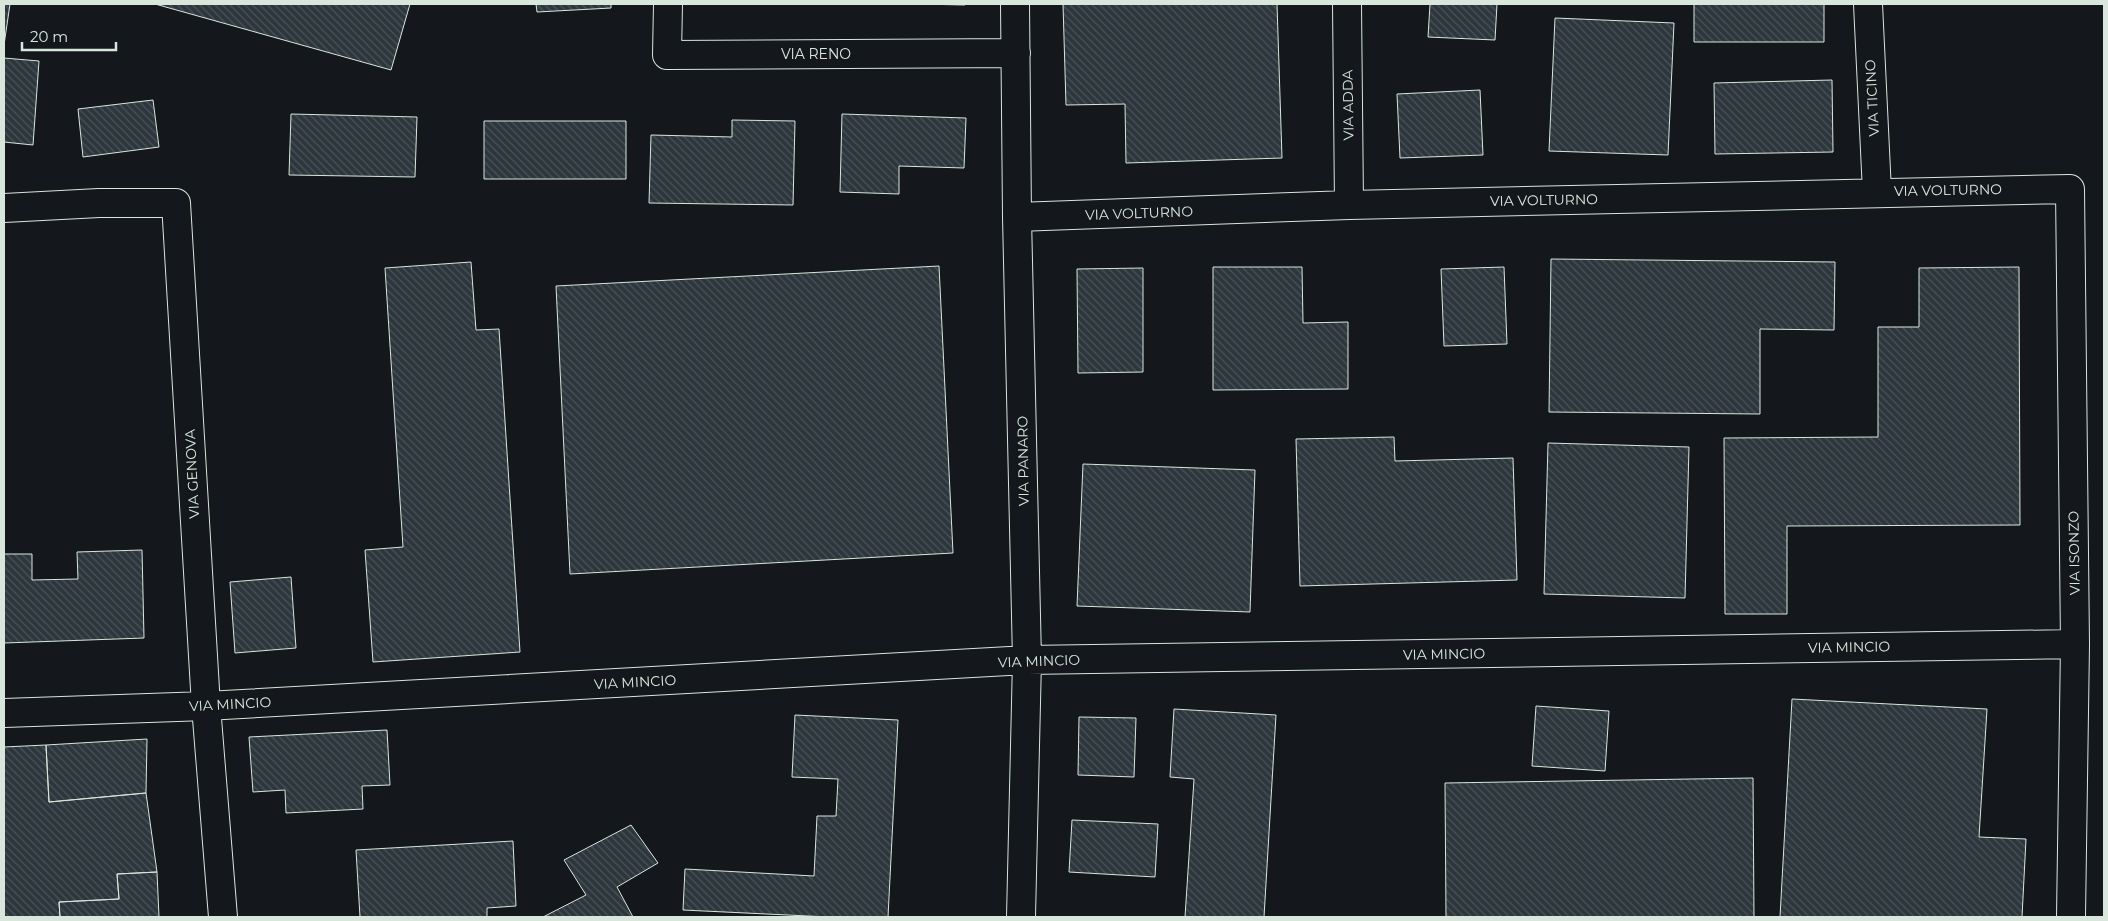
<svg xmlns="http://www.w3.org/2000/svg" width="2108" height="921" font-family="Montserrat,sans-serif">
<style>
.building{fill:url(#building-back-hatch);stroke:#d8e6dc}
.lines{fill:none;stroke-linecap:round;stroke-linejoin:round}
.minor-casing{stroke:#d8e6dc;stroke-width:30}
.minor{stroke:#14181c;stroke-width:28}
.labels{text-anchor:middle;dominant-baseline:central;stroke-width:4;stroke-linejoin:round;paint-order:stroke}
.street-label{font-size:14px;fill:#d8e6dc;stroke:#14181c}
</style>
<defs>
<pattern id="building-back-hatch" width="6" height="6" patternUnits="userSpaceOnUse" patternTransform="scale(1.25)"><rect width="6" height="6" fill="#2c363c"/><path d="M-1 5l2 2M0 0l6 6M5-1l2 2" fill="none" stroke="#4a5358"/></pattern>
</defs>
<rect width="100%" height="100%" fill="#14181c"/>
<path class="building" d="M4,4H10L4,45Z
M155,4H410L391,70Z
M536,4H611V8L537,12Z
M919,4H965V5Z
M1063,4H1277L1282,158L1126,163L1125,104L1066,105Z
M1430,4H1497L1495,40L1428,37Z
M1694,4H1824V42H1694Z
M1555,18L1674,23L1668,155L1549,151Z
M4,58L39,61L33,145L4,142Z
M1832,80L1833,152L1715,154L1714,83Z
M1480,90L1483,155L1400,158L1397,94Z
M153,100L159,147L83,157L78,109Z
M291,114L417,117L415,177L289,175Z
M842,114L966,118L964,168L899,166V194L840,192Z
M732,120L795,121L793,205L649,203L651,135L732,137Z
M484,121H626V179H484Z
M1551,259L1835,262L1834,330L1760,329V414L1549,412Z
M471,262L476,330L499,329L520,652L373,662L365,550L403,547L385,268Z
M939,266L953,553L570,574L556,286Z
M1213,267H1302L1303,323L1348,322V389L1213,390Z
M1504,267L1507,344L1444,346L1441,269Z
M2019,267L2020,525L1787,526V614H1725L1724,438L1878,437V327H1919V268Z
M1143,268V372L1078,373L1077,269Z
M1394,437L1395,461L1513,458L1517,580L1300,586L1296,439Z
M1548,443L1689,447L1685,598L1544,594Z
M1083,464L1255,470L1250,612L1077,606Z
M142,550L144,638L4,643V554H32V580L78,579L77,552Z
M291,577L296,648L235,653L230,582Z
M1792,699L1987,709L1979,837L2026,839L2022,917H1780Z
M1536,706L1609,711L1605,771L1532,766Z
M1174,709L1276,715L1264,917H1185L1194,779L1170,777Z
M795,715L898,720L888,917H829L683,910L685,869L814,876L817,816H836L838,779L792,777Z
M1079,717L1136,718L1134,777L1078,775Z
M387,730L390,785L362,786L363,809L286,813L285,790L253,792L249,737Z
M147,739L146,793L49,802L46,745Z
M46,745L49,802L146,793L157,872L117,874L119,899L59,902L60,917H4V747Z
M1753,778L1754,917H1446L1445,783Z
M1072,820L1158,824L1155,877L1069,872Z
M631,825L658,863L617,887L633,917H543L586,895L564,860Z
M513,841L516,906L487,908V917H360L356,850Z
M157,872L159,917H60L59,902L119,899L117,874Z"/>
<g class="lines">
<defs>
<path id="minor" d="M668,4L667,55L1016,53
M1015,4L1017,217L1027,660L1021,917
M1347,4L1349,205
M1868,4L1877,192
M4,208L99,203H176L206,706L223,917
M1017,217L1349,205L2070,189L2075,644L2071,917
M4,713L206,706L1027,660L2075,644"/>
</defs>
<use href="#minor" class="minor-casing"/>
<use href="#minor" class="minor"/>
</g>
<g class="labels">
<g class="street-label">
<text x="816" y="54">VIA RENO</text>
<text transform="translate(1872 98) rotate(-93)">VIA TICINO</text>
<text transform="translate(1348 105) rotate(-91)">VIA ADDA</text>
<text transform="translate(1948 190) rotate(-1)">VIA VOLTURNO</text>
<text transform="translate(1544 200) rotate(-1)">VIA VOLTURNO</text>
<text transform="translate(1139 213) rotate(-2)">VIA VOLTURNO</text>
<text transform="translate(1023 461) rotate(-91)">VIA PANARO</text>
<text transform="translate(192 474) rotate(-93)">VIA GENOVA</text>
<text transform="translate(2074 553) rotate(-91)">VIA ISONZO</text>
<text transform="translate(1849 647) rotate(-1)">VIA MINCIO</text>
<text transform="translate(1444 654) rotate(-1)">VIA MINCIO</text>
<text transform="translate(1039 661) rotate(-2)">VIA MINCIO</text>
<text transform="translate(635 682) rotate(-3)">VIA MINCIO</text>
<text transform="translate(230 704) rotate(-3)">VIA MINCIO</text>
</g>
</g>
<rect width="2108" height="921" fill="none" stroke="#d8e6dc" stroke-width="10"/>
<path d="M22 42v8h94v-8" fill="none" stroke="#d8e6dc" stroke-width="2.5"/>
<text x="30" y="42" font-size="15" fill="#d8e6dc" stroke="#14181c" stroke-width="4" paint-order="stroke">20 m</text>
</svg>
